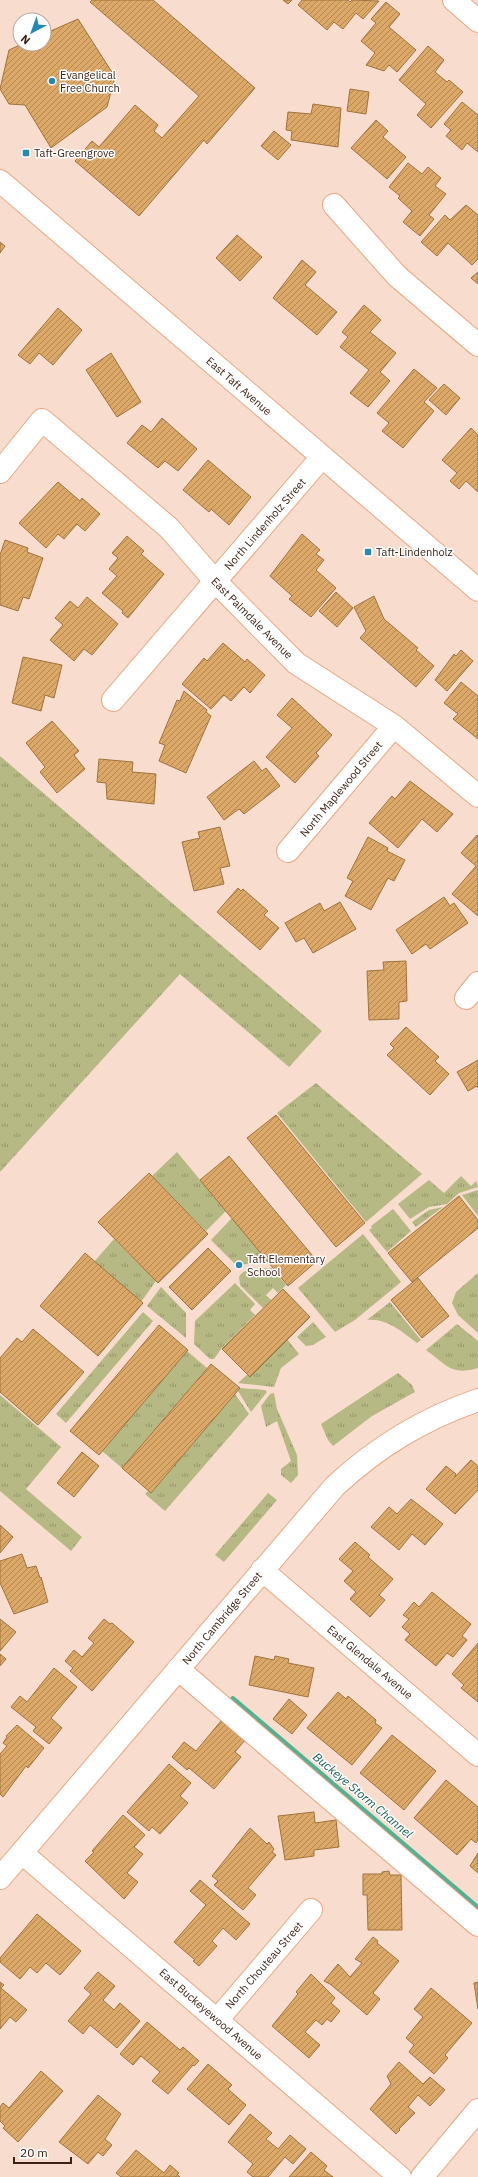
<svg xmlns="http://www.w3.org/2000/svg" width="478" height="2177" font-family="'IBM Plex Sans',sans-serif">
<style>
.grass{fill:url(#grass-tufts)}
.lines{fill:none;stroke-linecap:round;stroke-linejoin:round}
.stream{stroke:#50b193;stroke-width:5.5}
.building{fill:url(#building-hatch);stroke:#a0733c}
.minor-casing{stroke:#e8a782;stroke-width:24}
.major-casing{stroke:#e8a782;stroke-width:24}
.minor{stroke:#fff;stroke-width:22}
.major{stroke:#fff;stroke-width:22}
.poi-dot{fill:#258ab3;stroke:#fff;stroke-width:1.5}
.labels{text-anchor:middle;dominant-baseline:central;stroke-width:3;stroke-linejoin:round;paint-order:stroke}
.poi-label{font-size:11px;fill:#3b2214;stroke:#fff;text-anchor:start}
.street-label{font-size:11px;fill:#3b2214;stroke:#fff}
.water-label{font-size:12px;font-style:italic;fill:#16624e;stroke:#fff}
</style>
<defs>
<pattern id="grass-tufts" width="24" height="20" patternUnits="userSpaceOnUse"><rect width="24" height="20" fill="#b6b983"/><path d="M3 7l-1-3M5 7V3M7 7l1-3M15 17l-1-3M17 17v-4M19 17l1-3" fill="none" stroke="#95966a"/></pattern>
<pattern id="building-hatch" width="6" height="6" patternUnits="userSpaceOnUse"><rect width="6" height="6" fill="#dca868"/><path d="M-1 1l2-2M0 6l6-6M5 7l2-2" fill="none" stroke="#b48854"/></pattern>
</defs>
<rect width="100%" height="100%" fill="#f8dccd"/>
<path class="grass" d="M0,756L322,1031L289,1067L180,974L0,1172Z
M316,1083L422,1174L366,1222L277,1113Z
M177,1152L226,1211L206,1231L152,1176Z
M461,1176L471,1186L476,1181L478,1187L459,1193L447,1204L429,1207L410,1219L398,1204L429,1180L444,1193Z
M478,1190V1216L462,1195Z
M443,1207L416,1227L412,1222L429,1210Z
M393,1209L411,1231L387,1252L369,1230L372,1228L371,1226Z
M232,1218L268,1262L236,1265L211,1240Z
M363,1234L401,1282L355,1320L335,1332L298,1288Z
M114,1239L156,1281L141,1302L94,1262Z
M272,1268L286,1285L278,1293L273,1288L266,1295L271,1300L263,1308L240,1285L239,1277C243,1267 262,1269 272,1268Z
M478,1273V1333L458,1315L452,1303L456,1292Z
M235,1283L255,1304L250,1310L255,1315L221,1349L214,1359H210L194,1344L195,1321Z
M161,1287L186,1313V1338L147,1306Z
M390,1302L421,1340L417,1343C402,1332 387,1318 367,1320Z
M143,1312L153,1321L66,1423L56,1414Z
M313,1322L326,1337L313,1345L306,1346L297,1337Z
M457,1324L478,1341V1368C451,1376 447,1365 426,1350Z
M287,1339L299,1354L281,1368L274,1387L238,1383Z
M187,1351L207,1368L122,1468L102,1451Z
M398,1373L412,1385L415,1392L372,1416L333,1446L328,1440L321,1424Z
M240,1388L265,1390L267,1392L251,1412L238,1391Z
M274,1393L277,1409L297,1455L298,1475L291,1483L281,1475V1469L291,1461L277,1421L266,1427L261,1406L270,1394Z
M235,1394L249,1414L165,1511L145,1494L148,1491L151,1493Z
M0,1395L61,1447L26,1489L82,1537L71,1551L0,1491Z
M268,1493L277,1500L224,1562L215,1555Z"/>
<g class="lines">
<path class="stream" d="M233,1699L478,1908"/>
</g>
<path class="building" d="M92,0H153L255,88L207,144L204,140L139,216L75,161L92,141L99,147L135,105L158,125L154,131L162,138L199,96L90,2Z
M283,0H292L288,4Z
M302,0H348L350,2L352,0L379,1L363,19L356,13L343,29L334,22L327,30L298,5Z
M386,2L400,14L389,27L416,50L397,72L389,65L384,71L366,65L375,53L361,41L376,23L371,19Z
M78,19L115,77L107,107L51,148L25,105L9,104L0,89L9,50L22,44H44V34Z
M428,46L444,60L435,72L447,82L449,80L463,92L431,128L417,115L426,104L399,80Z
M350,89L369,92L366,114L347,111Z
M462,102L478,115V152L467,143L462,150L446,136L451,130L444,124Z
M313,104L341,108L338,147L291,140L292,131L286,130L288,112L311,114Z
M376,120L388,131L383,137L406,157L387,179L351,148Z
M274,131L291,145L278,160L261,146Z
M408,163L422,174L428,167L441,178L435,186L446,194L429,215L434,219L420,236L403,222L412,211L398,198L400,196L389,187Z
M466,205L478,215V259L472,265L448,243L437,256L421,242L445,215L450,220Z
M237,235L262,257L240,281L216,258Z
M0,242L5,246L0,253Z
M302,260L316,272L305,285L337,312L317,335L273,298Z
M478,272V284L471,278Z
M364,305L381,320L370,332L396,353L380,372L390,381L368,407L350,393L369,370L340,347L348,337L342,332Z
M58,308L82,330L53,365L39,353L30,364L18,355Z
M111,353L141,402L117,417L86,370Z
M414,369L437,388L424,402L434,411L403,448L382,431L389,423L377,413Z
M444,384L460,398L446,415L429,400Z
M162,418L197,449L178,471L165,461L158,468L127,443L142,425L151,432Z
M471,428L478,435V492L466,481L459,489L450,481L457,473L442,460Z
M208,460L251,497L229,525L211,509L209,512L183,490Z
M58,482L80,501L82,498L100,514L85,531L77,524L64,539L58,534L46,548L19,523Z
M302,534L320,550L316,554L324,560L316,570L336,588L311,617L289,599L292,596L270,576Z
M127,536L144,551L141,554L164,574L128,618L122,613L123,611L102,593L117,576L109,569L118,558L112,553Z
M5,540L28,548L27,552L43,558L29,599L23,597L18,611L0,605V555Z
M336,592L353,608L337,627L319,611Z
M374,596L384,619L418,648L416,650L434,666L416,687L360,638L366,631L354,607Z
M87,597L118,624L92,655L84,649L74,661L50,640L63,625L55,618L70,601L78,608Z
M223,643L245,662L247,659L265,675L250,693L244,687L231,701L224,695L211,709L182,684L204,658L207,661Z
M461,650L473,661L447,691L435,680L454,654L456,656Z
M23,657L62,665L54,698L45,695L41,711L12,703Z
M461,682L478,696V739L453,719L458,714L444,703Z
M184,691L207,710L206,712L211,716L186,773L159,761L165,745L159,743L177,700L180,701Z
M292,698L332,735L316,753L319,756L295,783L266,757L292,728L277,715Z
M52,721L79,751L74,755L85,769L57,793L40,772L45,767L26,743Z
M99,759L133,762L132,772L156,774L154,804L107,799L106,783L97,782Z
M254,761L262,771L266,768L280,786L244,814L239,809L224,820L207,797Z
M410,781L453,814L437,832L422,819L398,848L369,823L392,796L395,799Z
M220,827L230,866L220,868L224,884L194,891L182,842L200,838L198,832Z
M477,835L478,836V916L452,894L476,866L461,853Z
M368,837L388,848L387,851L405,860L394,881L388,878L371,910L345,896L353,881L347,878Z
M238,888L241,891L243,889L268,911L264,915L279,928L260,950L217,912Z
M444,897L450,906L454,903L468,923L430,949L426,944L412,954L396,930Z
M340,902L356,929L313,953L304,938L296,942L285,923L320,903L324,911Z
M406,961L407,1001L399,1002V1019L369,1020L367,971L384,970L383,962Z
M406,1027L439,1057L435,1061L449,1074L430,1095L387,1055L394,1048L390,1044Z
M478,1060V1088L477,1086L468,1091L457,1072Z
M276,1115L365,1223L336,1247L247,1138Z
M229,1156L317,1261L288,1286L200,1180Z
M149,1173L208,1234L158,1283L98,1222Z
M459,1196L478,1220V1228L412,1282L388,1253Z
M208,1248L231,1271L192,1310L169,1287Z
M85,1253L143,1303L98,1356L40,1306Z
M418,1278L449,1316L422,1338L391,1300Z
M283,1289L310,1317L250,1377L222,1349Z
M159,1325L188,1350L99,1455L70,1431Z
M33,1329L84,1372L38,1425L0,1392V1358L17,1338L22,1342Z
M211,1364L240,1388L151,1493L122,1468Z
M82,1452L99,1466L74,1497L57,1483Z
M471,1460L478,1466V1490L455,1514L426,1489L446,1466L456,1474L455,1477Z
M411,1499L443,1524L425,1545L412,1534L399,1550L371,1527L389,1507L397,1514Z
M0,1525L13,1537L0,1553Z
M355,1542L370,1555L368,1557L393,1579L379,1595L385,1600L370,1617L350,1599L356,1592L344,1581L353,1571L339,1559Z
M22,1554L27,1568L36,1566L40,1578L41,1577L48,1602L14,1614L0,1583V1561Z
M432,1592L471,1624L462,1636L467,1640L453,1657L447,1653L436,1666L405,1640L410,1634L402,1627L409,1619L403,1615L414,1602L419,1607Z
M0,1619L16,1632L0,1651Z
M104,1619L110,1624L112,1623L134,1642L92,1691L70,1671L73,1668L65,1661L74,1650L82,1657L94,1643L88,1638Z
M478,1643V1702L461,1688L464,1685L452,1674Z
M0,1654L6,1659L0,1666Z
M255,1656L274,1660L275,1656L289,1659L288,1663L314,1668L308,1697L249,1685Z
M54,1668L77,1687L51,1718L62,1728L49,1744L33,1731L36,1727L11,1707L20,1696L27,1702Z
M338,1692L346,1699L348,1696L376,1720L375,1723L382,1728L352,1765L307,1728Z
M289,1699L307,1715L292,1734L273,1719Z
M221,1721L245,1740L235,1752L241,1757L214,1789L189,1768L187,1770L172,1757L184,1742L196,1751Z
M17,1725L44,1748L28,1768L26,1766L3,1797L0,1794V1754L7,1746L3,1743L7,1737L6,1736Z
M392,1735L436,1771L404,1810L360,1773Z
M169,1764L191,1783L180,1796L188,1803L160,1834L152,1827L149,1831L127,1812Z
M446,1780L478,1807V1840L476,1843L471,1839L457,1855L414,1818Z
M314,1812L315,1823L336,1820L339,1847L314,1850V1856L285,1860L278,1816Z
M123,1815L145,1835L134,1847L143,1854L127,1873L138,1882L124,1899L85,1861L94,1852L92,1851Z
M250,1828L267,1844L269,1842L274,1849L272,1852L276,1855L248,1888L256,1895L243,1910L214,1885L218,1881L212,1876Z
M478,1853V1873L470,1866Z
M389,1871L390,1875H401L402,1930H368L367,1895H363V1874H382V1872Z
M200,1880L250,1924L236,1940L223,1928L212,1941L217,1946L199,1966L193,1961L195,1960L174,1942L206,1905L190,1891Z
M37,1914L81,1951L60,1975L46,1963L37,1973L30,1967L20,1979L0,1962V1958Z
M373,1937L378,1941L377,1943L399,1961L373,1993L380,1999L367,2015L330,1984L324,1981L338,1964L350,1977L362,1963L355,1959Z
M98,1972L115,1986L103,2000L114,2010L120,2003L140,2021L117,2048L90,2025L83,2034L68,2021L91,1994L84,1988Z
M311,1974L335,1998L331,2003L340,2011L331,2022L327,2019L322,2025L316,2020L305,2032L320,2045L309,2058L272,2026L298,1994L296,1992Z
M0,1982L4,1985L1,1988L27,2010L16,2022L10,2017L0,2029Z
M478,1982V2009L474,1983Z
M431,1988L472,2023L445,2055L448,2058L434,2074L409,2052L414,2045L406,2038L423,2017L414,2009Z
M147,2022L180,2050L183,2047L199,2061L194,2066L193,2065L168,2094L152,2081L160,2072L141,2056L133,2065L120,2054Z
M399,2062L423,2084L430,2077L445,2090L430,2106L418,2095L408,2107L415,2113L399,2129L400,2130L396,2134L370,2109L391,2084L387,2076Z
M208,2064L232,2085L228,2089L246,2105L229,2125L187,2089Z
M41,2071L63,2091L18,2142L3,2128L5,2126L0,2121V2107L3,2103L9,2108Z
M98,2095L121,2114L105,2139L112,2145L103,2156L98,2152L88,2164L59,2142Z
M250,2114L272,2133L266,2139L278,2149L290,2135L306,2149L293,2164L285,2157L268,2177H253L247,2172L253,2164L228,2142Z
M136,2150L164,2173L170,2165L179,2173L177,2174L180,2177H121L116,2173Z
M311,2152L327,2166L324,2170L333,2177H289Z"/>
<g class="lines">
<defs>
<path id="minor" d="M454,0L478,21
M334,205L397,276L478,345
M0,472L42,420L169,528L215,581L296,663L394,726L478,796
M113,700L322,457
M288,851L394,726
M466,998L478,983
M262,1570L478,1755
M178,1669L478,1925
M22,1853L400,2177
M0,1878L335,1486C378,1446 423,1419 478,1400
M218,2019L311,1910
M422,2177L478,2110"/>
<path id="major" d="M0,181L478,590"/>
</defs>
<use href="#minor" class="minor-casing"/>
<use href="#major" class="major-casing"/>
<use href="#minor" class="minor"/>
<use href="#major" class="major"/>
</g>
<g class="poi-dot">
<circle cx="52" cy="81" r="4"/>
<rect x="22" y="149" width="8" height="8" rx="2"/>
<rect x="364" y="548" width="8" height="8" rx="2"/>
<circle cx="239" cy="1265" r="4"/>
</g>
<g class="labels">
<g class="poi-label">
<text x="60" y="75">Evangelical<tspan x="60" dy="13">Free Church</tspan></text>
<text x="34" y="153">Taft-Greengrove</text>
<text x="376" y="552">Taft-Lindenholz</text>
<text x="247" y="1259">Taft Elementary<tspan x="247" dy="13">School</tspan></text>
</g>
<g class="street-label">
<text transform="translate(239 386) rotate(41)">East Taft Avenue</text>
<text transform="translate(265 524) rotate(-49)">North Lindenholz Street</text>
<text transform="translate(252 618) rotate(45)">East Palmdale Avenue</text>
<text transform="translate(341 789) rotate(-50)">North Maplewood Street</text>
<text transform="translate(222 1618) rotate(-50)">North Cambridge Street</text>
<text transform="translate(370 1662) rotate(40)">East Glendale Avenue</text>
<text transform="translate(264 1965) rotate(-49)">North Chouteau Street</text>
<text transform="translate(211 2014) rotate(41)">East Buckeyewood Avenue</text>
</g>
<g class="water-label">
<text transform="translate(363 1795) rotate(40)">Buckeye Storm Channel</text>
</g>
</g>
<g transform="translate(32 32) rotate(221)"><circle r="19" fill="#ffffff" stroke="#b1a7a1"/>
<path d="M0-3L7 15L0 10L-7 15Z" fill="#258ab3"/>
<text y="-6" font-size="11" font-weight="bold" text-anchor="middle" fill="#3b2214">N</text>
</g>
<path d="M14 2157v6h57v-6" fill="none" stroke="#3b2214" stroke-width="2"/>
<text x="20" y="2157" font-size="12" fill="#3b2214" stroke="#ffffff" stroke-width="3" paint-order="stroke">20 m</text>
</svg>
